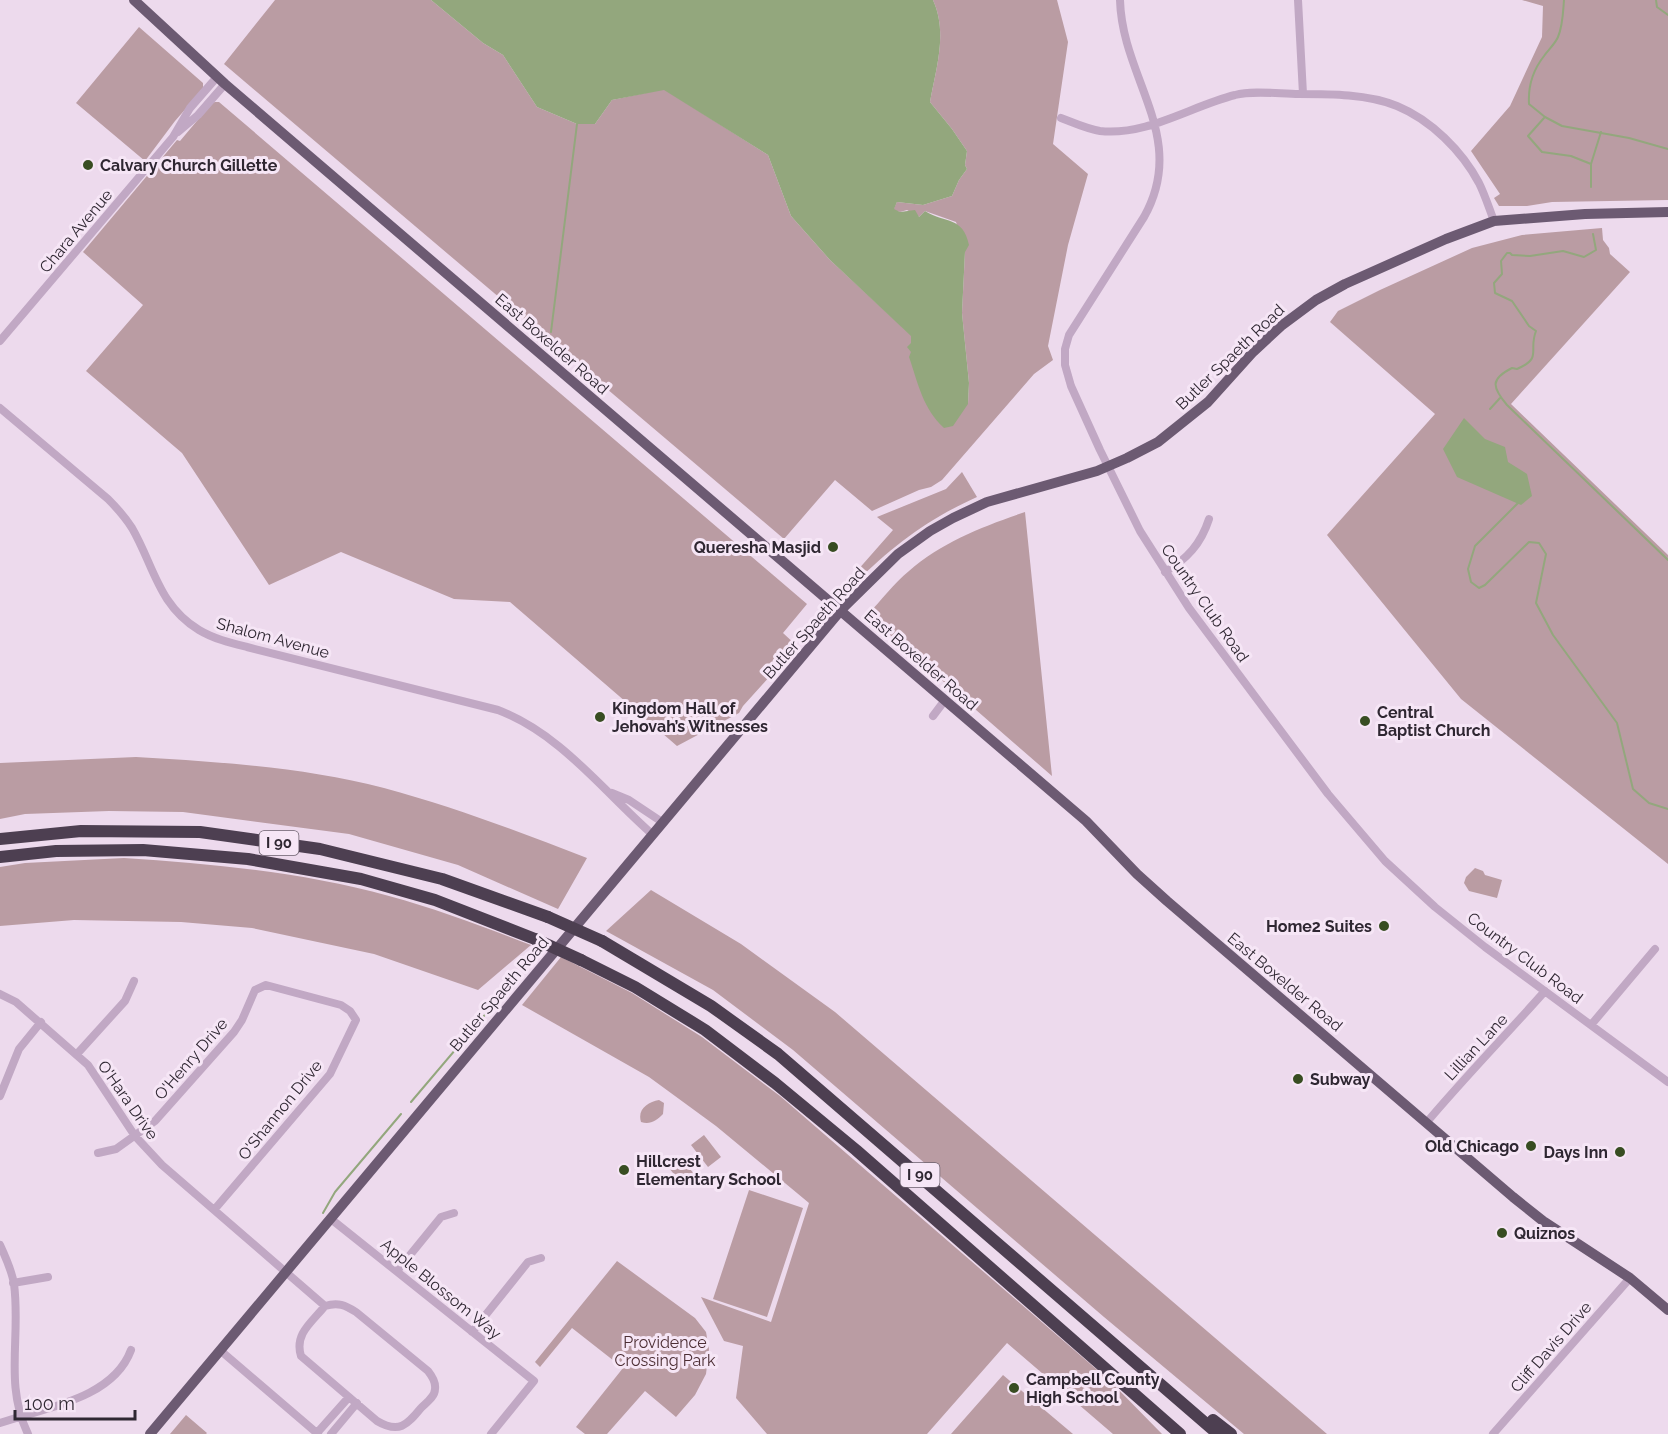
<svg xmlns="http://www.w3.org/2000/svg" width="1668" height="1434" font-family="Raleway,sans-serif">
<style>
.green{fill:#ba9ca3}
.water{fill:#93a77d}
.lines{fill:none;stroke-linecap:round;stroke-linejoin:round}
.stream{stroke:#93a77d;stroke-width:2}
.minor{stroke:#c1a8c4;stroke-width:8}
.major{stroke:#6c5a72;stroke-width:10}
.highway{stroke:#4d3f51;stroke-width:12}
.highway-bridge{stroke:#4d3f51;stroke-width:12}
.poi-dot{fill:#384d22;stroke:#f6e6f6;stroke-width:2}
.labels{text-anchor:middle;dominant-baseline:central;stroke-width:6;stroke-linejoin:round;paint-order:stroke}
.shield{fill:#f6e6f6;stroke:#6b606d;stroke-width:1.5}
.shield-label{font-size:15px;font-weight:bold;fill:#2f2732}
.poi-label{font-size:16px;font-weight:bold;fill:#2f2732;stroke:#f6e6f6;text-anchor:start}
.street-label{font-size:16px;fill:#2f2732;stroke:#f6e6f6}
.park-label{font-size:16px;fill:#4c2e34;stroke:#f6e6f6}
</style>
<rect width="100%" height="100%" fill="#eddaed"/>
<path class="green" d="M275,0H431L483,43L503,55L537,107L577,124H595L612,100L664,89L768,155L791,216L830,260L912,336L911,343L968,404L969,383L962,313L965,252L956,222L925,211L919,217L907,210L900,212L893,210L897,202L923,205L952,196L959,180L967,169L965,165L967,151L952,129L930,102C936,68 948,33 933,0H1057L1068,42L1053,144L1088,174L1068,245L1048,346L1053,360L1034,374L942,480L931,487L919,490L872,511L835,480L784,539L224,64Z
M1522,0H1668V200L1552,202L1527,206H1499L1494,198L1500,194L1471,151L1510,106L1542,37L1543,6Z
M139,27L203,83V89L175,121L145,161L76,103Z
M215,102H219L807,604L783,633L797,646L743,706L739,713L677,746L510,602L454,599L341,552L269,585L182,453L86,371L143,305L83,252L177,140L180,141L212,103Z
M1602,228L1603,240L1609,248L1610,254L1630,272L1511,404L1668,555V864L1461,699L1327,535L1435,414L1330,322L1338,311L1380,290L1472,248L1522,235Z
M962,472L977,497C926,520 894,545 854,584L849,580L893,530L877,517L946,489Z
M1025,512L1052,776L867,615C881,601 894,583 909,571C942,542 984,526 1025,512Z
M136,757C219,762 303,767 384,788C454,807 520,832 587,858L558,909L458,865L349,834L183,812L109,811L25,814L0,819V763Z
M124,858C213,864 302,872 389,896C437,909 484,927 531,945L478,990L374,954L252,928L181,922L74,920L0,926V867L25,863Z
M1475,868L1483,871L1485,875L1502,880L1497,898L1469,891L1464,883L1466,877Z
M651,890L741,944L835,1012L1327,1434H1244L1104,1317L793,1050L713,990L606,931Z
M561,957L632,993L702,1037L780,1096L1110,1381L1162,1434H1113L1007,1343L927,1434H767L736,1398L743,1346L724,1341L701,1297L771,1322L809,1203L716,1126L649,1077L522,1005Z
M659,1100L664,1103L663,1114C656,1121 650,1125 641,1122C637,1109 648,1102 659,1100Z
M704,1135L721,1157L708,1167L691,1145Z
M680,1157L695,1175L685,1184H682L669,1168Z
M749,1190L803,1208L767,1317L713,1299Z
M617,1261L695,1318L706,1332L709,1349L706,1374L695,1395L676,1417L645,1391L607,1434H585L576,1427L623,1368L572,1328L540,1367L535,1362Z
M1003,1375L1073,1434H951Z
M186,1415L207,1433L206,1434H170Z"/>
<path class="water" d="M431,0H933C948,33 936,68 930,102L952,129L967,151L965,165L967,169L959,180L952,196L923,205L897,202L894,209L900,212L915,210L919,217L925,211C946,224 963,216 969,245L965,252L962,313L969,383L968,404L953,426L944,428C923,409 918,383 909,357L911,352L907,347L911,343V336L830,260L791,216L768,155L664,90L612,100L595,124H577L537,107L503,55L483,43Z
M1464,418L1485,439L1505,447L1508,462L1527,474L1532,496L1521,505L1457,477L1443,449Z"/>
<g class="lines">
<path class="stream" d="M1564,0C1563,12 1563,25 1558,37C1555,44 1548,50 1544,56C1533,70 1528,87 1529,104L1545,117L1562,126L1629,138L1668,149
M1656,0L1657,7L1668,15
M1544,118L1528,136L1542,152L1571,156L1591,164
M1591,187V164L1601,132
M1593,234L1596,250L1584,257L1563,251L1530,256L1512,255L1510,253H1507L1501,261L1502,274L1494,283L1495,293L1512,301L1529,326L1536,331C1528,351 1543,358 1517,369L1512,368C1490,379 1492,387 1507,405L1668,560
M551,332L577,124
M1490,409L1500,398
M1518,503L1475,546L1468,569L1471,582L1479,588L1485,585L1529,542L1539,543L1546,554L1536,603L1553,635L1617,723L1633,789L1649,803L1668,809
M411,1102L517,977
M323,1213L335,1192L401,1114"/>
<path class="minor" d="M1120,0C1122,79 1189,137 1144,217L1069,335L1065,349V365L1071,386L1100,450L1140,531L1189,608L1328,794L1385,861L1435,907L1485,947L1668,1082
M1298,0L1303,94
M1061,118C1074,123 1087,129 1100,131C1147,136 1191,106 1235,95C1253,90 1280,94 1299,94C1330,94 1368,94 1397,106C1431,120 1462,151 1479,183C1485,195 1489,208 1494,221
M178,132L198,115L225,84
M0,341L173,137L190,108L217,77
M0,408L108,499C117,508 125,517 132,528C154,566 158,605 199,630C214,639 231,643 247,647L498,710C561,734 603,791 652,834
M1165,572C1187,559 1201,544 1209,519
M933,716L945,700
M612,793L629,800L662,822
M0,994L16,1002L88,1065L135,1136L162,1165L325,1306C338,1302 345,1305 356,1312L428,1371C432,1376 436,1382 435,1389C435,1397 426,1403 421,1408C407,1425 399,1434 377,1421L301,1356C294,1334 312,1322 325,1306
M1591,1025L1655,949
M77,1054L125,1001L134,981
M0,1096L19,1049L41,1022
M1427,1122C1465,1077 1506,1035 1545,991
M98,1153L116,1149L155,1121L234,1032L242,1020L255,990L266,985L341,1005L350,1011L356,1020L330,1074L214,1210
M331,1219L534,1381L491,1434
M0,1245C6,1258 12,1271 14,1284C21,1336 4,1385 28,1434
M397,1271L441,1217L454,1213
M13,1283L48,1277
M472,1332L528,1262L541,1258
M221,1351L318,1434
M0,1423C44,1408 113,1399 131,1350
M317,1433L349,1397
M331,1434L357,1403
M1493,1434L1630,1278"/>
<path class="major" d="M134,0L225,84L1086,821L1137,874L1167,901L1513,1197L1543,1221L1630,1278L1668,1310
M150,1434L841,610L898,554L930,531L953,518L987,502L1097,471L1127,458L1158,442L1208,402L1253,352L1281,326L1316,300L1345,284L1446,239L1494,221L1585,214L1668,212"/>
<path class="highway" d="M0,839L81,831L200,832L320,849L442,879L548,917
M0,857L56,851L143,850L248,859L361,879L435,900L535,939
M602,941L711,1006L778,1054L1218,1434
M581,960L635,987L705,1030L775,1083L856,1150L1180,1434
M1213,1420L1231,1434"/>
<path class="highway-bridge" d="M548,917L602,941
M535,939L581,960"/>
</g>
<g class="poi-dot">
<circle cx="88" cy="165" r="6"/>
<circle cx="833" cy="547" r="6"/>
<circle cx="600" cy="717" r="6"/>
<circle cx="1365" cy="721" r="6"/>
<circle cx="1384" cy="926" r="6"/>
<circle cx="1298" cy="1079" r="6"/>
<circle cx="1531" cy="1146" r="6"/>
<circle cx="1620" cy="1152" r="6"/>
<circle cx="624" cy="1170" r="6"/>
<circle cx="1502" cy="1233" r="6"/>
<circle cx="1014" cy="1388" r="6"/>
</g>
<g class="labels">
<g class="shield">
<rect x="259.5" y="831" width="39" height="24" rx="4.5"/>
<rect x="900.5" y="1163" width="39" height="24" rx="4.5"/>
</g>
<g class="shield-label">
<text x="279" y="843">I 90</text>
<text x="920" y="1175">I 90</text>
</g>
<g class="poi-label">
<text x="100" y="165">Calvary Church Gillette</text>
<text x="821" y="547" text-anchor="end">Queresha Masjid</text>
<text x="612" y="708">Kingdom Hall of<tspan x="612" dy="18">Jehovah’s Witnesses</tspan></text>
<text x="1377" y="712">Central<tspan x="1377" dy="18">Baptist Church</tspan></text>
<text x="1372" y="926" text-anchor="end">Home2 Suites</text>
<text x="1310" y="1079">Subway</text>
<text x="1519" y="1146" text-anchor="end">Old Chicago</text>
<text x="1608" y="1152" text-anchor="end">Days Inn</text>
<text x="636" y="1161">Hillcrest<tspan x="636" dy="18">Elementary School</tspan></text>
<text x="1514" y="1233">Quiznos</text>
<text x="1026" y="1379">Campbell County<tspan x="1026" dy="18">High School</tspan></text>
</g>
<g class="street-label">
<text transform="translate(76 231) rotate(-50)">Chara Avenue</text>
<text transform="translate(552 344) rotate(41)">East Boxelder Road</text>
<text transform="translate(1230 357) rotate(-44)">Butler Spaeth Road</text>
<text transform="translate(1205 603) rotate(55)">Country Club Road</text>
<text transform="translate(814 623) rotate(-48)">Butler Spaeth Road</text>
<text transform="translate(273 638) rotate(15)">Shalom Avenue</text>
<text transform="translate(921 660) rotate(41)">East Boxelder Road</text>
<text transform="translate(1525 958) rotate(37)">Country Club Road</text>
<text transform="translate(1285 982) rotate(40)">East Boxelder Road</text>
<text transform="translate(499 994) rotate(-50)">Butler Spaeth Road</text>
<text transform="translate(1476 1047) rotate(-47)">Lillian Lane</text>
<text transform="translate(191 1059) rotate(-49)">O'Henry Drive</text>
<text transform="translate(128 1100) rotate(55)">O'Hara Drive</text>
<text transform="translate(280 1110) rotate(-51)">O'Shannon Drive</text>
<text transform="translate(441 1289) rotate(39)">Apple Blossom Way</text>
<text transform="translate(1551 1347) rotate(-49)">Cliff Davis Drive</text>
</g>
<g class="park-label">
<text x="665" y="1342">Providence<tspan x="665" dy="18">Crossing Park</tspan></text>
</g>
</g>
<path d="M15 1410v9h120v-9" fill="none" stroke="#2f2732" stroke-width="3"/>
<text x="24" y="1410" font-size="18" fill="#2f2732" stroke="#f6e6f6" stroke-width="4.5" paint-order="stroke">100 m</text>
</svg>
